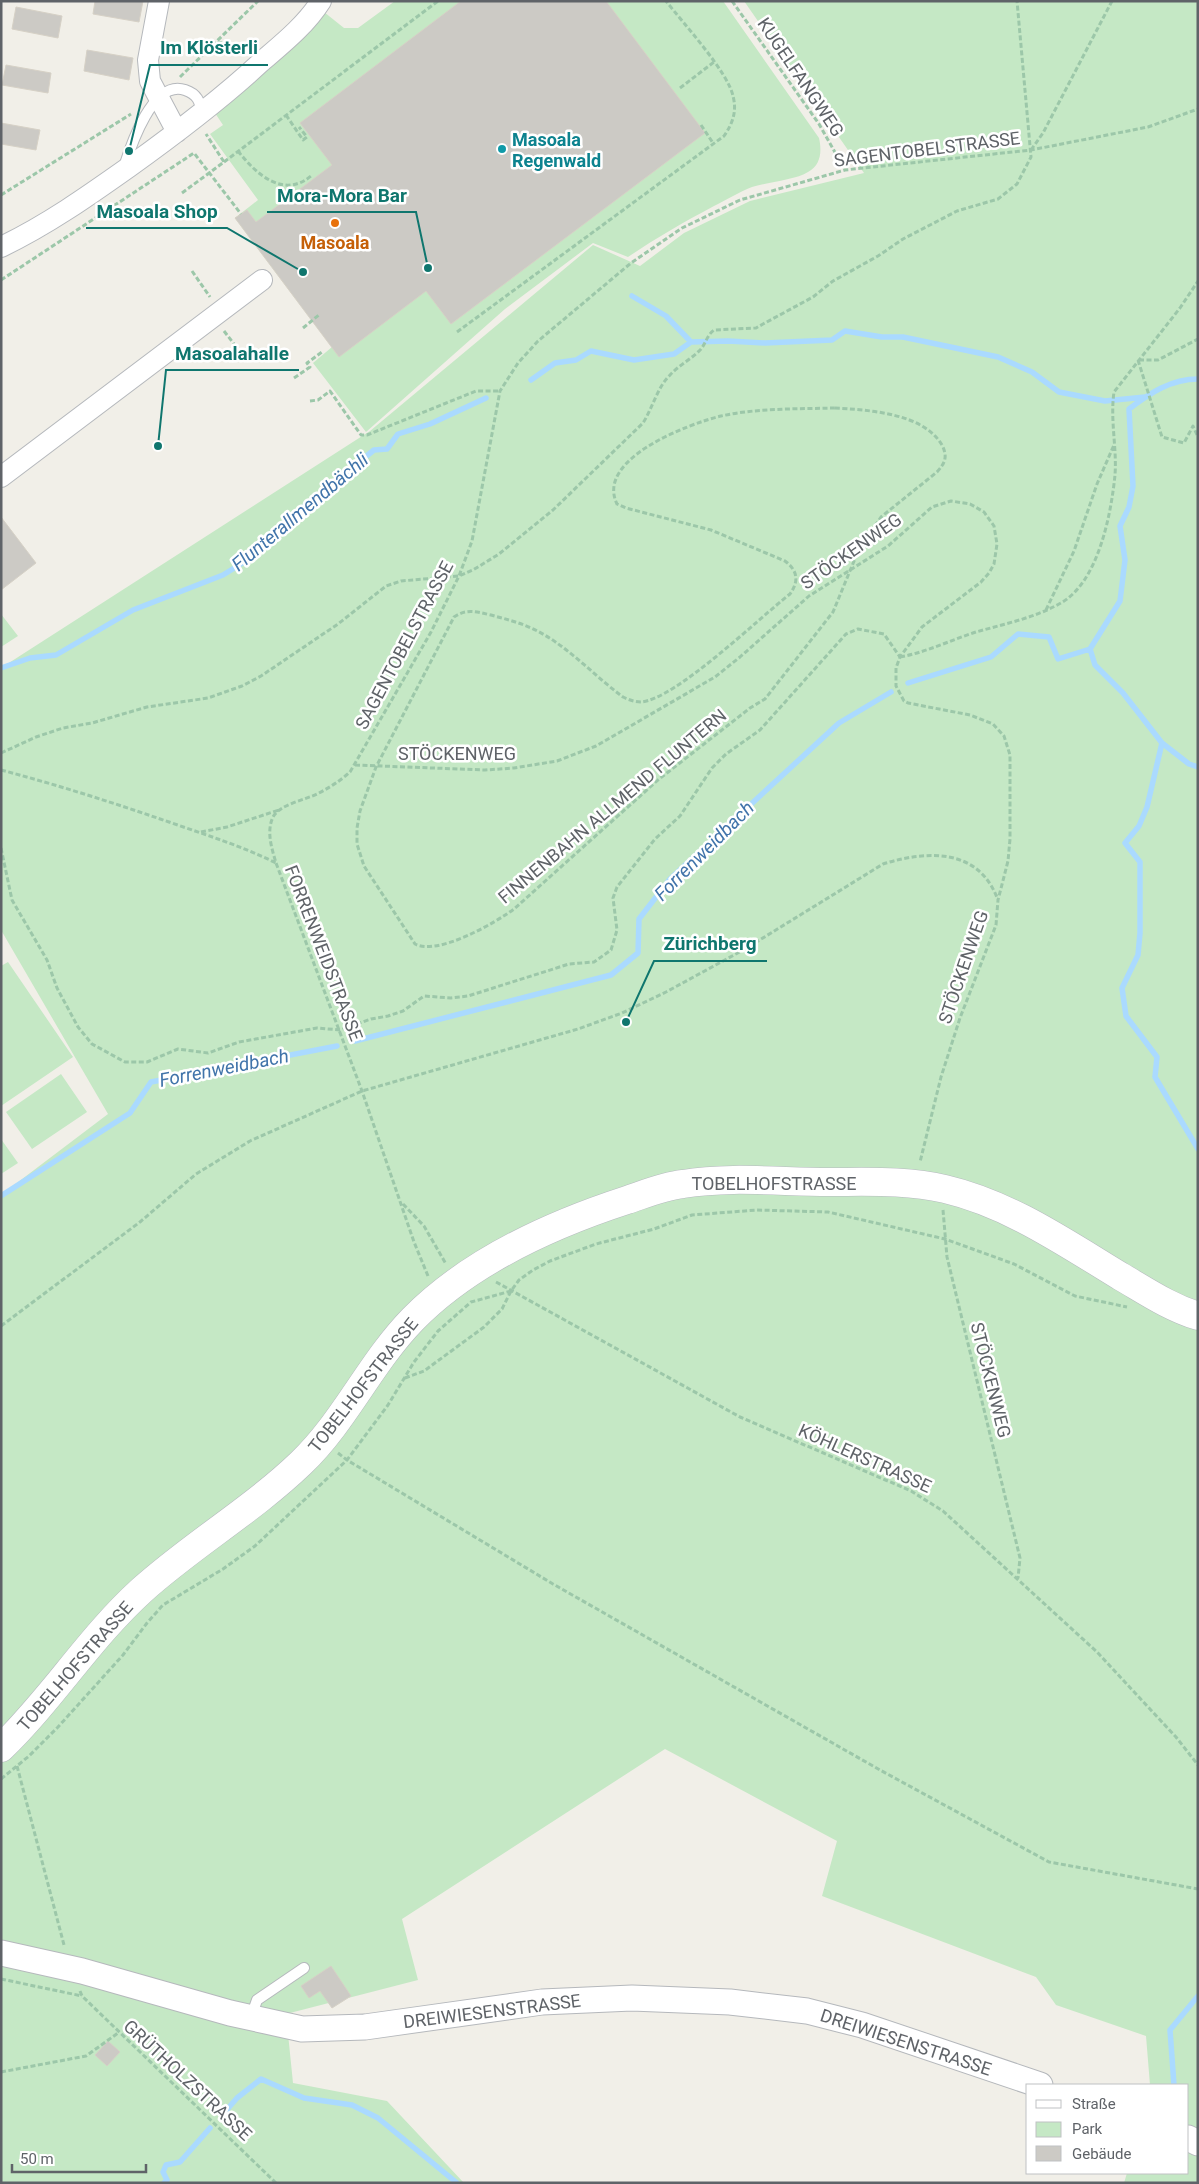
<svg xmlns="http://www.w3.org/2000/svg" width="1199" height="2184" font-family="Roboto,sans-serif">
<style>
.green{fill:#c5e8c5}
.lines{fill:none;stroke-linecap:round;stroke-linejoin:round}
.stream{stroke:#aadaff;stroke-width:5.5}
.building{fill:#cccac5;stroke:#d6d1c6}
.service-casing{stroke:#b5b8bc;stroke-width:12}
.minor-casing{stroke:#b5b8bc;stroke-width:22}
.tertiary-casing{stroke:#b5b8bc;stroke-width:27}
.secondary-casing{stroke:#b6babf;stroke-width:29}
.path{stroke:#9cc7a9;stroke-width:3;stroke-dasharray:5 2.5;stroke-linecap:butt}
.service{stroke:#fff;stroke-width:10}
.minor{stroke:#fff;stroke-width:20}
.tertiary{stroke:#fff;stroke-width:25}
.secondary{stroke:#fff;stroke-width:28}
.culture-dot{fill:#0f9aa8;stroke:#fff;stroke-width:2}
.food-dot{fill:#e8710a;stroke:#fff;stroke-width:2}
.labels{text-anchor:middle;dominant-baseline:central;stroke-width:5;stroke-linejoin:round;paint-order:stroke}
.street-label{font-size:18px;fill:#5f6368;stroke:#fff}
.culture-label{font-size:18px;font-weight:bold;fill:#0d838f;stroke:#fff;text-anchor:start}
.food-label{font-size:18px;font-weight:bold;fill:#c56008;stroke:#fff}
.water-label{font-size:19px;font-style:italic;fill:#4174aa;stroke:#fff}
.leader{fill:none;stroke:#0f766e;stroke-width:2}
.callout-dot{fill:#0f766e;stroke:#fff;stroke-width:2}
.callout-label{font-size:19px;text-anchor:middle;font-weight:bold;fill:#0f766e;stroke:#fff;stroke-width:5;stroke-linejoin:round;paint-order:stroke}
</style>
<rect width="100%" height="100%" fill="#f1efe8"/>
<path class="green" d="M395,1H723L819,138C822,151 821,165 808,172C796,180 767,182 752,187C739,192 726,200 714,206C684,222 656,238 628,257L593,243L505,309L366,432L313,363L332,347L235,218L258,200L210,134L223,125L215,113L324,12L344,28H358Z
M744,1H1198V2183H1124L1127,2173H1188V2085H1150L1146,2036L1056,2005L1036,1977L822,1896L837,1841L665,1749L402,1919L418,1980L286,2014L293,2083L387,2101L464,2183H1V1195L108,1114L1,930V668L370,431L593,245L640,266L684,233L750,201L864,173Z
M1,614L18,636L1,647Z
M8,962L73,1057L1,1106V966Z
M61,1074L87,1112L32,1149L6,1112Z
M1,1139L18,1163L1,1174Z"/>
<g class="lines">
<path class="stream" d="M632,296L666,316L691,342
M1198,379C1171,379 1150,393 1129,409L1133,486L1129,507L1120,526L1125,560L1120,601L1090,649L1095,665L1123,693L1162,743L1189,764L1198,767
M531,380L555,363L576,360L591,351L634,360L674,354L691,342L728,341L765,343L832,340L845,331L882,337H903L998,357L1032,372L1059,392L1105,401L1145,397
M1,668L30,658L56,655L133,610L223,575L244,562L259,543L374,450L387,449L398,434L430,424L486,398
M908,683L991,657L1018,634L1049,637L1058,659L1090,649
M1162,743L1147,807L1139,826L1125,843L1140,862V933L1138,955L1122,988L1126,1016L1157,1057L1155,1077L1198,1149
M355,1041L611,975L638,953L639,919L670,879L839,723L891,692
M1,1196L130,1113L151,1082L337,1046
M1174,2085L1170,2030L1198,1996
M224,2113L237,2098L261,2079L304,2098L352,2105L378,2118L457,2183
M164,2183L167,2180L163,2172L166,2165L180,2162L210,2128"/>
</g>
<path class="building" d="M95,1H143L139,22L93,14Z
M461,1H606L705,133L451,324L426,291L339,357L235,218L247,210L256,222L332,165L300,123Z
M16,7L62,16L58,38L12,29Z
M87,50L133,58L129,80L84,71Z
M6,65L51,73L48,93L2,85Z
M1,123L40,130L36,150L1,144Z
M1,517L36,563L1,590Z
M331,1966L351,1996L332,2008L320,1991L309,1998L301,1986Z
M108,2041L120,2052L107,2066L95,2055Z"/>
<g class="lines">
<defs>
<path id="service" d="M124,167C131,145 153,79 185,90C197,94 200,101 202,113
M251,2017L257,2000L304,1968"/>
<path id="minor" d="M159,1L148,60L150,81L177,132
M1,247C47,225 88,196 129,167C175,134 219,101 260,63C282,44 305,26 321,1
M1,477L262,280"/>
<path id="tertiary" d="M1,1953L82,1971L230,2013L302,2029L365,2027L542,2002L632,1998L730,2002L807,2011L862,2025L1040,2085
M1188,2138L1198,2143"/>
<path id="secondary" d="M1,1748C52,1699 89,1638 142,1590C192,1545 252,1510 301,1463C345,1421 370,1363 413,1319C470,1261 550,1225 627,1200C645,1194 664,1186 683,1184C730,1176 781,1182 829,1182C867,1182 908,1180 945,1189C1009,1204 1064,1242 1120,1276C1146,1291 1169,1307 1198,1316"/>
</defs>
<use href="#service" class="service-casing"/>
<use href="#minor" class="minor-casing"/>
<use href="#tertiary" class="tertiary-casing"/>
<use href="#secondary" class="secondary-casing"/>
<path class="path" d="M732,1L819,124L845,170
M218,40L233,54
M180,77L258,1
M680,88L714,62
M286,115L303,140L307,137L299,127
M701,125L713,143
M1031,150L1043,133L1112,1
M238,151C256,174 283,199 311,176
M224,162L438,1
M182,193L224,162L206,134
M1,195L131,114
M192,271L210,297
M1,280L194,153L241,214
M303,328L320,314
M224,331L234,344
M457,332L724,136C733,123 737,111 733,96C728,72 683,23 666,1
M1138,360L1162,437L1184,443L1193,426L1198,437
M1139,360H1158L1198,339
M294,378L310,367L307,363L322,352
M310,401L318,400L330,391L361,435H367L476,391H500
M835,408C869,410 923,413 942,445C948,457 945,463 937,472L881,517L859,549L833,612L765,699L750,708L658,780L514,909C495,923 438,956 415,944L364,866L357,844V828L360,811L376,767L454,617C467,608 477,612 491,615C505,619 518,622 531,628C565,643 593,675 623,697C629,700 635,702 641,702C676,699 759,618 790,594C799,581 798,571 785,561L711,530L626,508L617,504C595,459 688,424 721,416C757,408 798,409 835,408Z
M1046,610L1074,551L1097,484L1114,445
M900,657C927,652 951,640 976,632C1004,624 1034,618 1059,604C1098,584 1111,515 1115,475C1117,448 1110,420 1114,392L1180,308L1198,281
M1,753L36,737L63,728L92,723L147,707L208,698L242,686L261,676L338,624L386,586L401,581L459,576L473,570L499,554L553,510L643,423C653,407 657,388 670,375C679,365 692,359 701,349C706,343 707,335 714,330L756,328L763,324L813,297L833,281L878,256L903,239L957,211L998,199L1017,184L1031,157L1017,1
M355,765L485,770L514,768L557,761L596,746L715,677L740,657L809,596L888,546L932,507L951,501L970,504L984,512L994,526L997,544L994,564L989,573L981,582L922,627L900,657L896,668V686L904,701L908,703L970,715L993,724L1004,736L1010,755V839L1008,861L998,900L996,925L960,1018L941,1077L920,1162
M1,770C58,785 114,803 169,822C206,835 242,846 276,863
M201,832L227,827L279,810
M1,848L12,900L47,960L57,988L78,1027L92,1044L125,1062H147L178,1049L208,1053L239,1042L317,1028L340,1030L371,1019L388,1016L403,1011L424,996L451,998L468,996L569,964L594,962L611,950L617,930L613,898L617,887L655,839L680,816L712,768L726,754L760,730L846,634L858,629L884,634L900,657
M403,1204L424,1226L446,1264
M943,1210L947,1257L1020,1558L1018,1578
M428,1276L414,1242L362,1091L276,863C272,849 266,832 273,817C280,804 305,800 317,794C329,788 340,781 350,772L431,632L459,576L472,541L500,391L518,363L538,341L631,263L682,228L740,200L845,170L1031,150L1148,127L1198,109
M496,1282L740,1417L911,1491L943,1511L1097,1652L1176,1737L1198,1765
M1,1326L140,1222L196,1174L250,1141L362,1091L578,1029L622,1013L666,992L745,949L883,864C928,850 979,848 998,900
M405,1378L424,1371L484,1327L502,1309L511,1291L519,1280L533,1270L550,1261L596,1244L654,1229L692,1215L757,1210L828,1212L945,1239L1014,1264L1075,1296L1127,1307
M338,1453L347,1460L553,1584L880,1770L1049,1862L1198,1889
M17,1766L64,1945
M1,1779L29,1756L58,1727L123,1655L147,1623L163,1605L223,1569L255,1546L347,1460L388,1405L414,1362L438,1331L471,1302L511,1291
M1,1979L82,1996
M80,1991L82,1996L276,2183
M1,2072L86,2056L118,2033"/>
<use href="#service" class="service"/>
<use href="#minor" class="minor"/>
<use href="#tertiary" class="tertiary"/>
<use href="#secondary" class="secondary"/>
</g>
<circle class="culture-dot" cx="502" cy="149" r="5"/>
<circle class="food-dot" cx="335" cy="223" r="5"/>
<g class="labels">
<g class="street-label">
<text transform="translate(801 77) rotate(56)">KUGELFANGWEG</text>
<text transform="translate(927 149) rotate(-7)">SAGENTOBELSTRASSE</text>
<text transform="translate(851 551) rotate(-35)">STÖCKENWEG</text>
<text transform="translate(404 645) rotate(-62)">SAGENTOBELSTRASSE</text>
<text x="457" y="753">STÖCKENWEG</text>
<text transform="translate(612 806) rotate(-40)">FINNENBAHN ALLMEND FLUNTERN</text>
<text transform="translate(324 953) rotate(69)">FORRENWEIDSTRASSE</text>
<text transform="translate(963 967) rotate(-71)">STÖCKENWEG</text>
<text x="774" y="1183">TOBELHOFSTRASSE</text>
<text transform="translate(991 1380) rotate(76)">STÖCKENWEG</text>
<text transform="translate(363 1385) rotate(-52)">TOBELHOFSTRASSE</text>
<text transform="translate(865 1458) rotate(24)">KÖHLERSTRASSE</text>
<text transform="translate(75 1666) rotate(-49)">TOBELHOFSTRASSE</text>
<text transform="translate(492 2011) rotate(-7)">DREIWIESENSTRASSE</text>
<text transform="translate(906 2042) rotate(18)">DREIWIESENSTRASSE</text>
<text transform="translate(188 2080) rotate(43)">GRÜTHOLZSTRASSE</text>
</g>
<g class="culture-label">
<text x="512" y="139">Masoala<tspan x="512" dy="21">Regenwald</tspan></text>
</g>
<g class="food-label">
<text x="335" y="242">Masoala</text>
</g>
<g class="water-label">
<text transform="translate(300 512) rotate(-40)">Flunterallmendbächli</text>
<text transform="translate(704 851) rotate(-45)">Forrenweidbach</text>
<text transform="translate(224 1068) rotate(-11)">Forrenweidbach</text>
</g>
</g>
<path class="leader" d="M129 151L150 65H268M428 268L416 212H267M303 272L227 228H86M158 446L166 370H299M626 1022L654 961H767"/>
<g class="callout-dot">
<circle cx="129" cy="151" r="5"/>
<circle cx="428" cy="268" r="5"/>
<circle cx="303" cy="272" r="5"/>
<circle cx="158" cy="446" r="5"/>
<circle cx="626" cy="1022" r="5"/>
</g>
<g class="callout-label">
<text x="209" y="54">Im Klösterli</text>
<text x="342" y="202">Mora-Mora Bar</text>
<text x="157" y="218">Masoala Shop</text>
<text x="232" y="360">Masoalahalle</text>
<text x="710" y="950">Zürichberg</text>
</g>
<rect width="1199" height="2184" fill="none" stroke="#5f6368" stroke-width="5"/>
<rect x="1026" y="2084" width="162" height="90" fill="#ffffff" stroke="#bfc1c3"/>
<rect x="1036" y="2100" width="25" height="8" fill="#ffffff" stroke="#bfc1c3"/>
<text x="1072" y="2109" font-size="15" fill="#5f6368">Straße</text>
<rect x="1036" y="2122" width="25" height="15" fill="#c5e8c5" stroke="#bfc1c3"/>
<text x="1072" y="2134" font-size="15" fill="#5f6368">Park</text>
<rect x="1036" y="2146" width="25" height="15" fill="#cccac5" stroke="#bfc1c3"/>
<text x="1072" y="2159" font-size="15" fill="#5f6368">Gebäude</text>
<path d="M12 2164v8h134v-8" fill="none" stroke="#5f6368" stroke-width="2.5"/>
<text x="20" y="2164" font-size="15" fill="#5f6368" stroke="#ffffff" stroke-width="4" paint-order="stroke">50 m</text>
</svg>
